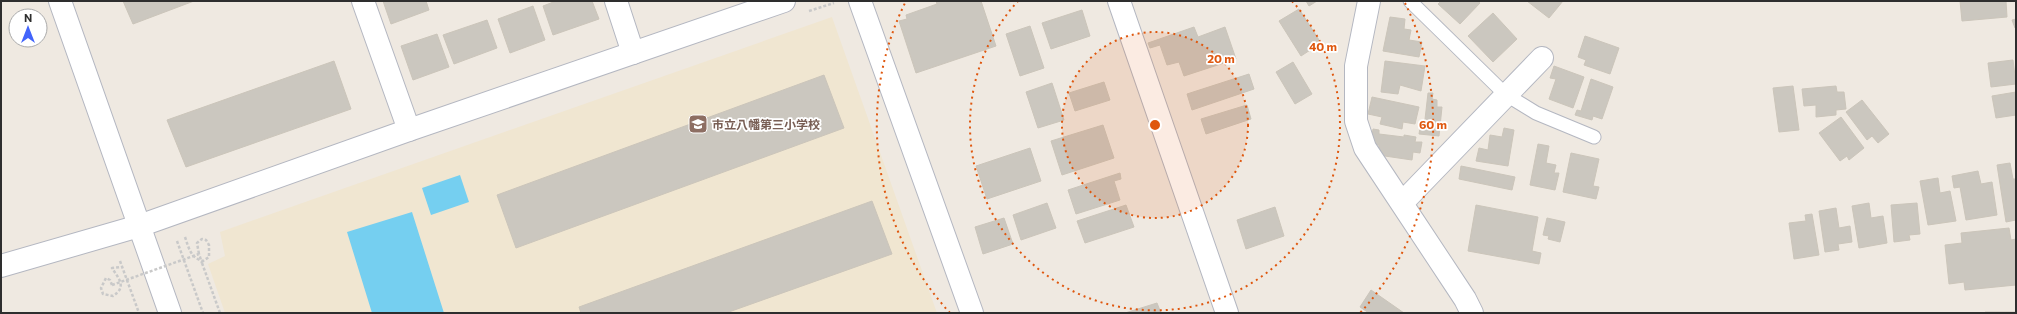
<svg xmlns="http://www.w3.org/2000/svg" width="2017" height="314" font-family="Commissioner,'Noto Sans JP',sans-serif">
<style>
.education{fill:#f0e6d1}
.water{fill:#75cff0}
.building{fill:#cbc7bf;stroke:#cbc5ba}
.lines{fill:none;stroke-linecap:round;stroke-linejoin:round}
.service-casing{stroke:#b4b7c1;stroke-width:15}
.minor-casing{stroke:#b4b7c1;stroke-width:24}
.tertiary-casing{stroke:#b4b7c1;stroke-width:24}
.path{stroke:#c9c9c9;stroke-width:2.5;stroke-dasharray:3 2;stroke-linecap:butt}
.service{stroke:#fff;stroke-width:13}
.minor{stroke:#fff;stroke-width:22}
.tertiary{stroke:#fff;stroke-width:22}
.path-bridge{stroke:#c9c9c9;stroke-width:2.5;stroke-dasharray:3 2;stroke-linecap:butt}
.ring{fill:none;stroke:#df570e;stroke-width:2;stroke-dasharray:2 4}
.labels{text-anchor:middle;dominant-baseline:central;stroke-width:3.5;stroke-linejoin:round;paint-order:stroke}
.education-label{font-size:12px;font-weight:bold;fill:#785e54;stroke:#fff;text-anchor:start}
.centre{fill:#df570e;stroke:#fff;stroke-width:2}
.ring-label{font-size:12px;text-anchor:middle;font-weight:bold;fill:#df570e;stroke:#fff;stroke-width:3.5;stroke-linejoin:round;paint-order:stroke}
</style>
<rect width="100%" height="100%" fill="#efe9e1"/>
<path class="education" d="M832,17L937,313H225L208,264L225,256L220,232Z"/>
<path class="water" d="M460,175L469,202L431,215L422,188Z
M412,212L444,313H372L347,232Z"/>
<path class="building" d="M123,1H194L133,24Z
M383,1H426L429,10L391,24Z
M556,1H592L599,19L553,35L543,6Z
M936,1H981L996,46L916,73L899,21L907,19L906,15L937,4Z
M1306,1H1317L1309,6Z
M1441,1H1478L1480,3L1460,24L1438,4Z
M1527,1H1563L1549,18Z
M1960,1H2006L2007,17L1962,21Z
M533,6L545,40L510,53L498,19Z
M1299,9L1321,43L1301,56L1279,21Z
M1082,10L1090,36L1051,49L1042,23Z
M1493,13L1517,39L1493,62L1468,36Z
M1390,17L1405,19L1404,29L1411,30L1409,40L1422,42L1419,57L1383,51Z
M2016,19V28H2015L2012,20Z
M487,20L497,48L454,64L443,35Z
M1030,26L1044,68L1020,76L1006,34Z
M1194,27L1198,37L1225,27L1236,59L1184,76L1179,62L1167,65L1160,45L1150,48L1148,43Z
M437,34L449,67L413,80L401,46Z
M1585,36L1619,48L1610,74L1584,65L1586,60L1578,57Z
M2013,60L2016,84L1991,87L1988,63Z
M334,61L351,109L186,167L167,120Z
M1385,61L1425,66L1421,91L1400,85L1398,94L1381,92Z
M1293,62L1312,94L1295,104L1276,72Z
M1554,66L1584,77L1573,108L1549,99L1556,79L1550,78Z
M1249,74L1254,89L1192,110L1187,94Z
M824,75L844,128L516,248L497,195Z
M1591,79L1613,87L1602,119L1593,116L1592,120L1575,115L1577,110L1581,111Z
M1104,82L1110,100L1075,111L1069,93Z
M1052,83L1064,120L1038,128L1026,92Z
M1793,86L1799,130L1779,132L1773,88Z
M1836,86L1837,92H1844L1846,109L1836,110V115L1816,117V105L1804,106L1802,89Z
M2016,92V115L1996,118L1992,96Z
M1428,93H1433L1432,99L1437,100V107H1442L1439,136L1419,134L1420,128H1424Z
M1372,97L1419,107L1415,124L1403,122L1402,129L1380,124L1382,117L1368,114Z
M1862,100L1889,134L1878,143L1872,136L1867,140L1846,112Z
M1247,105L1251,119L1206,134L1201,119Z
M1841,117L1864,148L1849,160L1847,156L1840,161L1819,133Z
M1103,125L1114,158L1062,175L1051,141Z
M1504,128L1514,130L1508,166L1476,161L1479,148L1488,150L1490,135L1502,137Z
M1373,129L1379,130V134L1404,137V135L1416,137L1415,142H1422L1420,153L1413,152L1412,160L1378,155L1379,145L1371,144Z
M1538,144L1549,146L1546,163L1556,165L1554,173H1559L1555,190L1530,185Z
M1030,148L1041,181L987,199L976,166Z
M1571,153L1599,159L1593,186L1599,187L1596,199L1563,192Z
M2010,163L2013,179H2016V220L2006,222L1997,165Z
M1461,166L1515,177L1512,190L1459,179Z
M1978,171L1981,184L1992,182L1997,215L1966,220L1960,187L1954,188L1952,176Z
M1120,173L1121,179L1114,181L1120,200L1076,214L1068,190Z
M1938,178L1940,193L1950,191L1956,221L1928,225L1920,181Z
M872,201L892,254L726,313H581L579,307Z
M1047,203L1056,228L1021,240L1013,215Z
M1869,203L1871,218L1883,216L1887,243L1859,248L1852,206Z
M1917,203L1920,234L1909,235L1910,240L1894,242L1891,205Z
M1126,205L1134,227L1085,243L1077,221Z
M1476,205L1538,217L1532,251L1541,253L1539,264L1468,251Z
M1275,207L1284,236L1246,249L1237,220Z
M1836,208L1839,228L1850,226L1852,242L1838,244L1839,250L1825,252L1819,211Z
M1812,214L1819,255L1794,259L1789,223L1806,221L1805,215Z
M1004,218L1013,244L983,254L975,227Z
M1547,218L1565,222L1560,242L1548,239L1549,236L1543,235Z
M2009,228L2011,240L2016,239V285L1965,290L1964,282L1949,284L1945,245L1962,243L1961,233Z
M1371,290L1404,313H1369L1360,307Z
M1157,303L1161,313H1162H1125Z
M1985,312H2016V313H1985Z"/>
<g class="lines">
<defs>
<path id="service" d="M1410,1L1505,94L1536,113L1594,137"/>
<path id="minor" d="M363,1L409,130
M616,1L633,53
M1119,1L1227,313
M1369,1L1356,66V121L1365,148L1465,299L1472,313
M1402,203L1542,58"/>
<path id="tertiary" d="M60,1L170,313
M860,1L972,313
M1,266L139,226L409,130L784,1"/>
</defs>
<use href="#service" class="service-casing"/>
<use href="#minor" class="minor-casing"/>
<use href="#tertiary" class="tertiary-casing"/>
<path class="path" d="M809,11L834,3
M185,237C189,249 191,258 203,261L209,257V245L206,240L202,239L197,243L199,254
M177,241L203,313
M120,261L139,313
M202,263L220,313
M112,285L110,280L106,278L101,288L103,294L113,296C127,287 119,279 112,268L122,267"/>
<use href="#service" class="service"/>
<use href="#minor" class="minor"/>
<use href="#tertiary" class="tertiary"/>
<path class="path-bridge" d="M112,285L199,254L202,263"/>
</g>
<circle cx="1155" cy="125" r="93" fill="#df570e" fill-opacity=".12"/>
<g class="ring">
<circle cx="1155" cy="125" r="93"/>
<path d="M1292 1A185 185 0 1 1 1018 1"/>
<path d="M950 313A278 278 0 0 1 905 3M1405 3A278 278 0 0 1 1360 313"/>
</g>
<defs>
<symbol id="school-square" viewBox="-11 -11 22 22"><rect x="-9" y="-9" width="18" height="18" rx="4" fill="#8d6e63" stroke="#fff"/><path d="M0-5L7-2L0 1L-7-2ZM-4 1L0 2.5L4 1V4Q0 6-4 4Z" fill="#fff"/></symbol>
</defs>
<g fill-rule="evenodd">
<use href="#school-square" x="687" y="113" width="22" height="22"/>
</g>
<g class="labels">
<g class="education-label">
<text x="712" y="124">市立八幡第三小学校</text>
</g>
</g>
<circle cx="1155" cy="125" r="6" class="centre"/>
<g class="ring-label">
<text x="1323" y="51">40 m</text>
<text x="1221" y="63">20 m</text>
<text x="1433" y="129">60 m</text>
</g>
<rect width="2017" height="314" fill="none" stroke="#2e2e2e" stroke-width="4"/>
<g transform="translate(28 28)"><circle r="19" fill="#ffffff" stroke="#ababab"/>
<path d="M0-3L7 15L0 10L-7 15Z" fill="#4264fb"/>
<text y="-6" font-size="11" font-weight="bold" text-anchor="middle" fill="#2e2e2e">N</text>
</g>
</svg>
